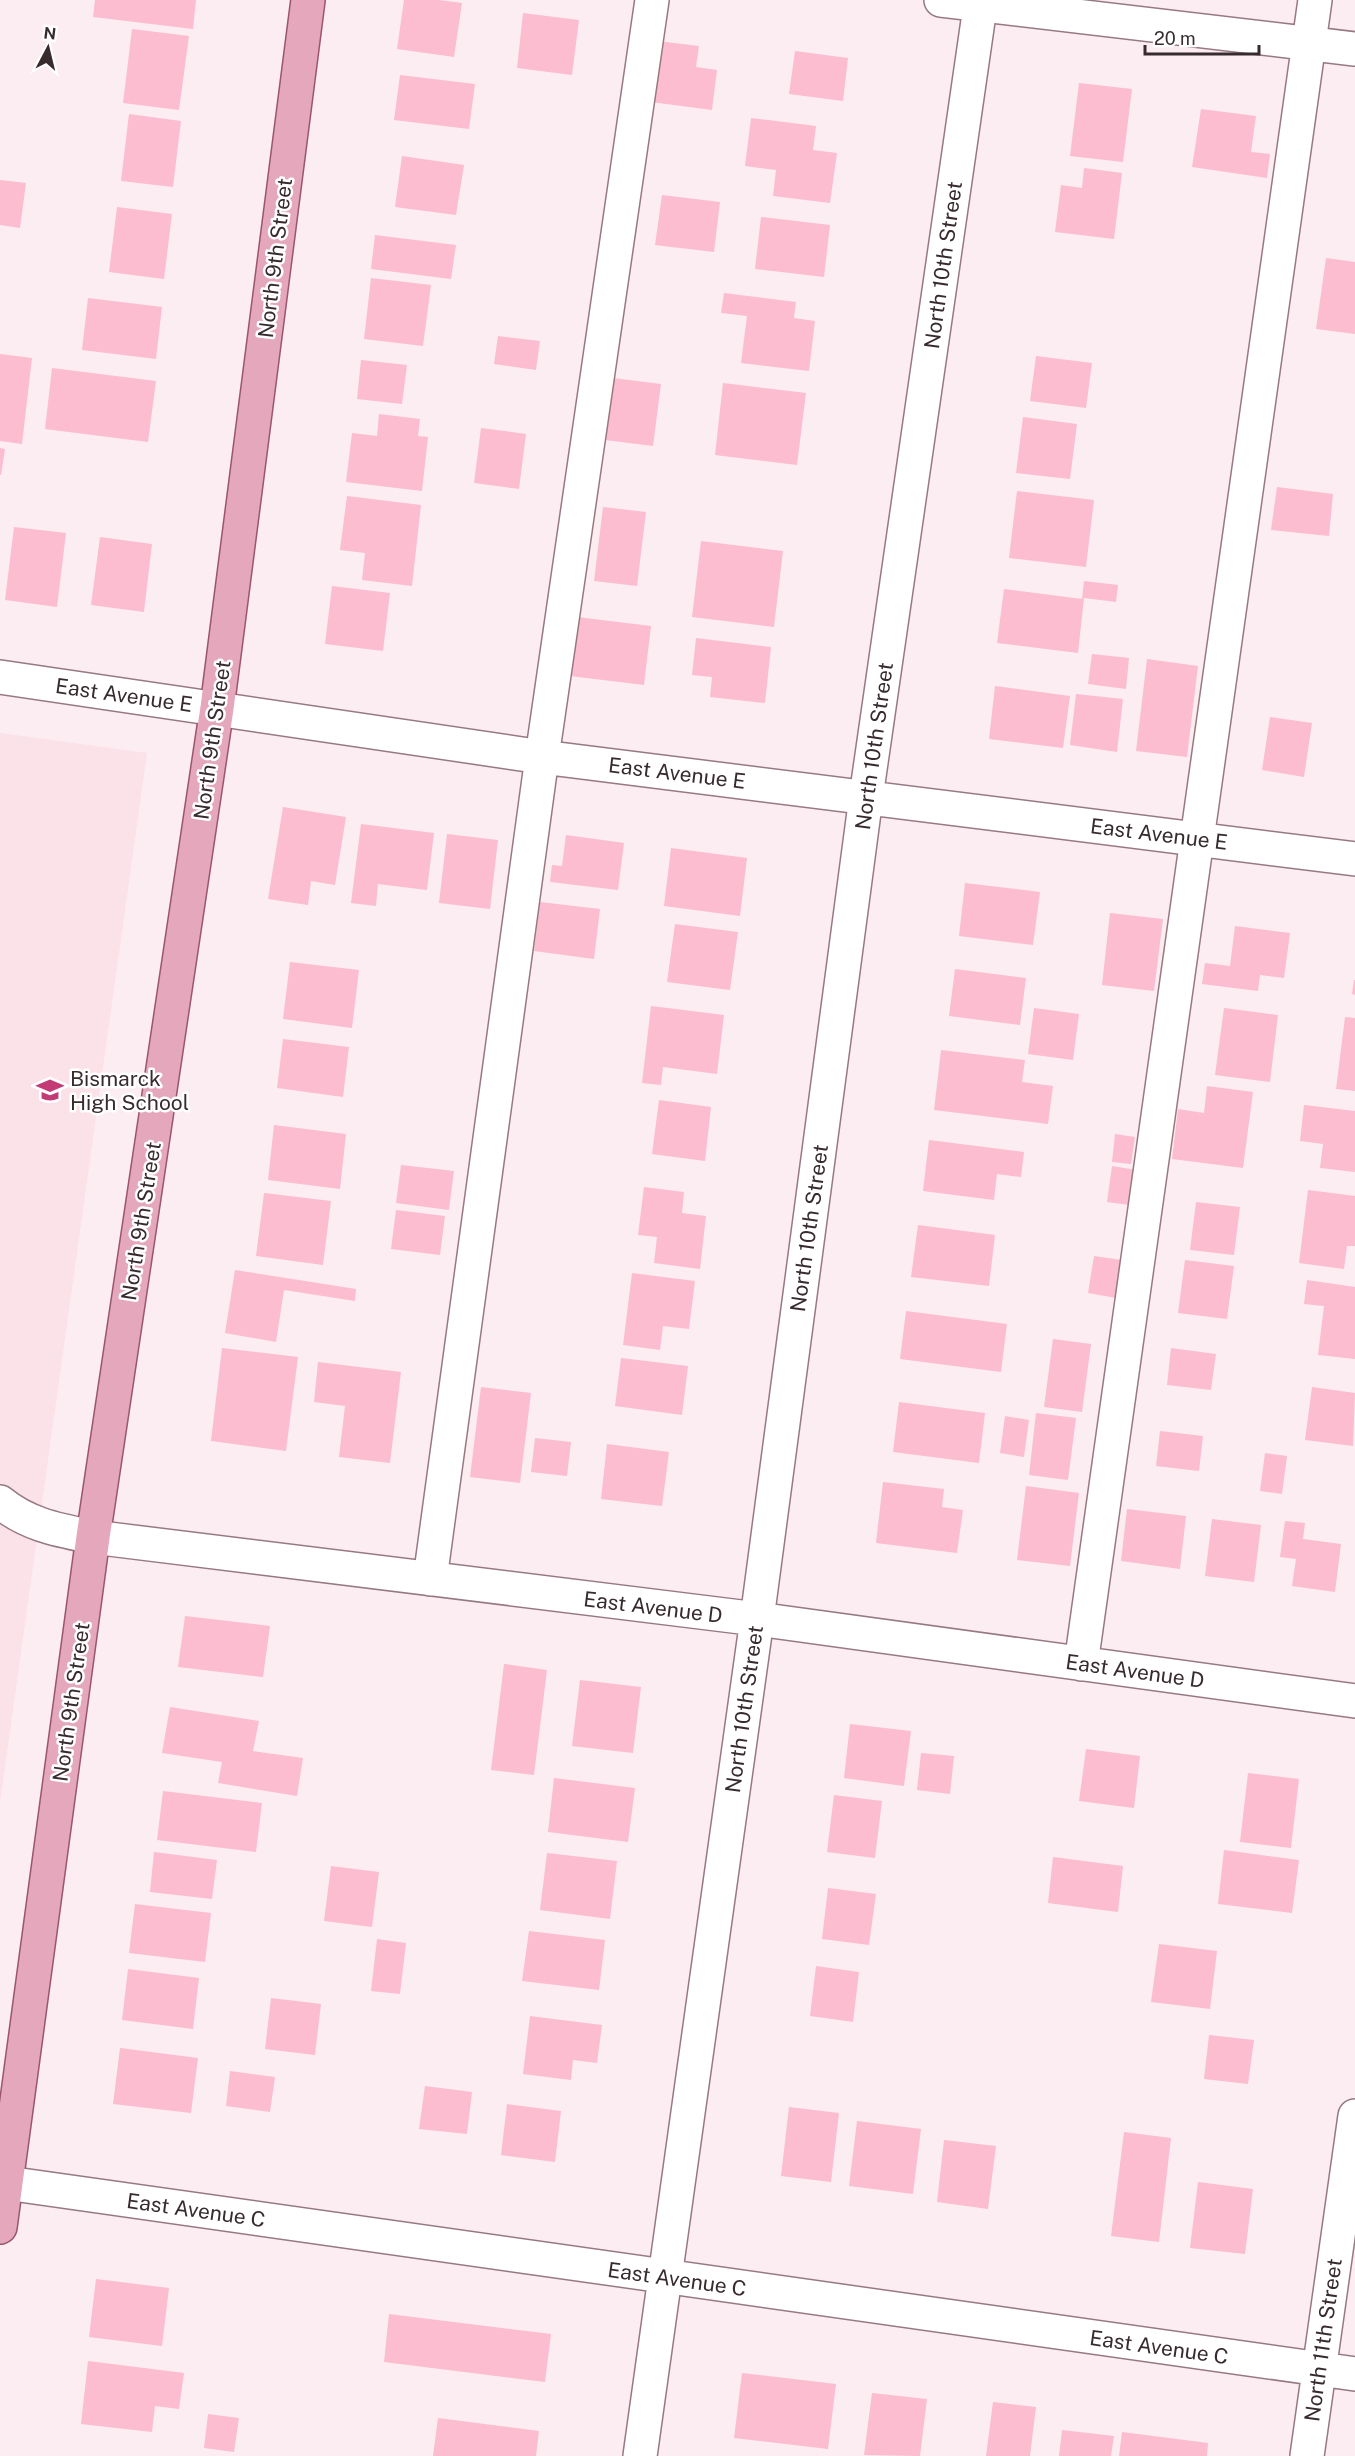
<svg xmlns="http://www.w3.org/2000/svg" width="1355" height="2456" font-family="'Public Sans',sans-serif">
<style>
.built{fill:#fbe1e8}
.building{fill:#fbbdcf}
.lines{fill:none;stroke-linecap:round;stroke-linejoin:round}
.minor-casing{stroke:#977982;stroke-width:36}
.major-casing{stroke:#9c556e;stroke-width:36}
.minor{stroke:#fff;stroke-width:33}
.major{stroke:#e4a7bc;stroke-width:33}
.labels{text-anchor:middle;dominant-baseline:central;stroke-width:5;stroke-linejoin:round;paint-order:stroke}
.street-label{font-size:21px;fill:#372b2e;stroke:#fff}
.poi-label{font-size:21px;fill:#372b2e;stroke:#fff;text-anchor:start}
</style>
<rect width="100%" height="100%" fill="#fbedf1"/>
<path class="built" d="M0,733L147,753L0,1802Z"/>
<path class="building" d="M95,0H196L193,29L93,17Z
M404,0H439L462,3L454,57L397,49Z
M523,13L579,20L572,75L517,68Z
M132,29L189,36L179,110L123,103Z
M658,41L699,46L696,67L717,70L712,110L651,102Z
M795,51L848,58L843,101L789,94Z
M400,75L475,84L469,129L394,120Z
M1079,83L1132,89L1123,162L1070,156Z
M1201,109L1256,116L1251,152L1270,154L1267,178L1192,167Z
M129,114L181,121L173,187L121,181Z
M751,118L816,126L813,150L837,153L830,203L773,196L776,170L745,166Z
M402,156L464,165L456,215L395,207Z
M1084,168L1122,173L1114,239L1055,232L1061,185L1082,188Z
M0,180L26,183L20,228L0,225Z
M662,195L720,202L714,252L655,245Z
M117,207L172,214L164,279L109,272Z
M761,217L830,225L824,277L755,269Z
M375,235L456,245L451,279L371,269Z
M1326,258L1355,262V334L1316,329Z
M371,278L431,285L423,346L364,339Z
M724,293L796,302L794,318L815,321L809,371L741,363L747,316L721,313Z
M88,298L162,307L156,359L82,350Z
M498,336L540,341L536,370L494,364Z
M0,354L32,358L22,444L0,441Z
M1036,356L1092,363L1086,408L1030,401Z
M361,360L407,365L402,404L357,399Z
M52,368L156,381L148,442L45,429Z
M613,378L661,384L653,446L605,440Z
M723,383L806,393L797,465L715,455Z
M379,414L420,419L418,436L428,437L422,491L346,482L352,433L377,436Z
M1023,417L1077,424L1070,479L1016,473Z
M481,428L526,434L519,489L474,483Z
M0,448L5,449L1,475H0Z
M1277,487L1333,494L1329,536L1271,530Z
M1017,491L1094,500L1086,567L1009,558Z
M347,496L421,505L412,586L362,580L365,553L340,550Z
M603,507L646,512L637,586L594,581Z
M14,527L66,533L57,607L5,600Z
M100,537L152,544L144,612L91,605Z
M701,541L783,551L774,627L692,617Z
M1084,581L1118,585L1116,602L1084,598L1078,653L997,643L1004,589L1082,599Z
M332,586L390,593L383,651L325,644Z
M577,617L651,626L644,685L570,676Z
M696,638L771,647L765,703L710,697L712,677L692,675Z
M1092,654L1129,658L1126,689L1088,684Z
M1147,659L1198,666L1187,757L1136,751Z
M995,686L1070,696L1063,748L989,739Z
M1076,694L1123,699L1117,752L1070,745Z
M1270,717L1312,723L1304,777L1262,770Z
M283,807L346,817L335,885L311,881L308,905L268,899Z
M361,824L434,833L427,890L378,884L376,906L351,903Z
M447,834L498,840L490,909L439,903Z
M566,835L624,843L618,890L550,882L552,865L562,866Z
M671,848L747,858L740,916L664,906Z
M965,883L1040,892L1033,945L959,936Z
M540,902L600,909L594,959L534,951Z
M1110,913L1163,919L1154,991L1102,985Z
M675,924L738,932L730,990L667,982Z
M1235,926L1290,933L1284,978L1260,975L1258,991L1202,984L1205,963L1230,966Z
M290,962L359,970L352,1028L283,1019Z
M955,969L1026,978L1020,1025L949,1016Z
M1354,980H1355V995L1352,994Z
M651,1006L724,1015L717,1074L663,1067L661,1085L642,1083Z
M1034,1008L1079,1014L1073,1060L1028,1054Z
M1224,1008L1278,1015L1270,1082L1215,1075Z
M1345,1017L1355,1018V1091L1336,1089Z
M283,1039L349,1047L343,1097L277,1088Z
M941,1050L1025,1060L1022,1082L1053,1086L1048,1124L934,1110Z
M1207,1086L1253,1092L1243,1168L1172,1159L1178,1109L1204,1113Z
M659,1100L711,1107L705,1161L652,1154Z
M1304,1105L1355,1111V1172L1320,1168L1323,1144L1300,1141Z
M274,1125L346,1134L340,1189L268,1180Z
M1115,1134L1135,1137L1131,1164L1112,1162Z
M929,1140L1024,1152L1021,1177L997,1174L994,1200L923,1191Z
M401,1165L454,1171L449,1210L396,1203Z
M1112,1166L1136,1170L1130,1205L1107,1202Z
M644,1187L684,1192L682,1213L706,1216L700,1269L654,1263L657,1237L638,1235Z
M1308,1190L1355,1196V1246H1347L1344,1269L1299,1263Z
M264,1193L331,1201L323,1265L256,1256Z
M1196,1202L1240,1207L1234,1255L1190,1250Z
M396,1210L445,1216L440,1255L391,1249Z
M918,1225L995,1235L989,1286L911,1277Z
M1094,1256L1122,1260L1116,1298L1088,1293Z
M1185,1260L1234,1266L1227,1319L1178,1313Z
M235,1270L356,1289L355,1301L284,1290L276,1342L225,1333Z
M632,1273L695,1281L689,1329L663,1326L660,1350L623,1345Z
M1307,1280L1355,1287V1359L1318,1355L1324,1306L1304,1304Z
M906,1311L1007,1324L1001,1372L900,1359Z
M1053,1339L1091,1344L1082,1412L1044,1407Z
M222,1348L298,1357L286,1451L211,1441Z
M1171,1348L1216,1354L1211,1390L1167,1385Z
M621,1358L688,1366L682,1415L615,1406Z
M318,1362L401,1372L390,1463L339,1457L345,1406L314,1402Z
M481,1387L531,1393L520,1483L470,1477Z
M1312,1387L1355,1393L1353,1446L1305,1440Z
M899,1402L985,1413L979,1463L893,1452Z
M1036,1413L1076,1418L1068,1480L1029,1475Z
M1005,1416L1029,1420L1024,1457L1000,1453Z
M1160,1431L1203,1436L1199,1471L1156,1466Z
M535,1438L571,1442L567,1476L531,1472Z
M607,1444L669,1452L662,1506L601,1499Z
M1265,1453L1287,1456L1282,1494L1260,1491Z
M883,1482L944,1489L942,1507L963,1510L957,1553L876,1543Z
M1026,1486L1079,1493L1070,1566L1017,1560Z
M1127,1509L1186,1516L1180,1569L1121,1561Z
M1212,1519L1261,1525L1254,1582L1205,1576Z
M1285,1521L1305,1523L1303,1539L1341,1544L1335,1592L1292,1586L1296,1559L1280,1557Z
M185,1616L270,1626L263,1677L178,1667Z
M504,1664L547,1670L534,1775L491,1770Z
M580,1680L641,1687L633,1753L572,1746Z
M170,1707L259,1721L253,1751L303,1758L297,1796L218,1783L222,1762L162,1753Z
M850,1724L911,1731L904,1786L844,1778Z
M1086,1749L1140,1756L1134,1808L1079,1801Z
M921,1753L954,1756L950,1794L917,1790Z
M1248,1773L1299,1779L1291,1848L1240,1842Z
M554,1778L635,1788L628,1842L548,1832Z
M163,1791L262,1803L256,1852L157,1840Z
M834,1795L882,1801L875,1858L827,1852Z
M1224,1850L1299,1860L1292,1913L1218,1904Z
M154,1852L217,1860L212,1899L150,1892Z
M547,1853L617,1861L610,1919L540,1910Z
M1053,1857L1123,1866L1118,1912L1048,1903Z
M331,1866L379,1872L372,1927L324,1921Z
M828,1888L876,1894L869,1945L822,1939Z
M135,1904L211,1913L205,1962L129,1953Z
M529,1931L605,1940L599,1990L522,1981Z
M377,1939L406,1943L400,1994L371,1991Z
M1159,1944L1217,1951L1210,2009L1151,2002Z
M816,1966L859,1972L853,2022L810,2016Z
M128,1969L199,1978L193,2029L122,2020Z
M271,1998L321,2004L315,2055L265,2049Z
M530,2016L602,2025L597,2063L573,2060L571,2080L523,2074Z
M1209,2035L1254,2040L1248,2084L1204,2079Z
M120,2048L198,2058L191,2113L113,2104Z
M230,2071L275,2077L270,2112L226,2106Z
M425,2086L472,2092L467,2134L419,2129Z
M507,2104L561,2111L555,2162L501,2155Z
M789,2107L839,2113L831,2182L781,2176Z
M857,2121L921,2129L913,2194L849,2186Z
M1124,2132L1171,2138L1159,2242L1111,2236Z
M944,2140L996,2146L988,2209L937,2202Z
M1198,2182L1253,2189L1245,2254L1190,2248Z
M96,2279L169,2288L162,2346L89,2337Z
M389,2314L551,2334L545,2382L384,2362Z
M88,2361L184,2373L179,2409L155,2406L152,2432L81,2424Z
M742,2373L836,2384L828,2449L734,2438Z
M872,2393L927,2399L920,2456L864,2455Z
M993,2402L1036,2407L1030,2456H986Z
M208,2414L239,2418L234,2452L204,2448Z
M438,2418L539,2431L536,2456H433Z
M1062,2430L1114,2436L1111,2456H1059Z
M1122,2432L1208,2443L1207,2456H1119Z"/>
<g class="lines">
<defs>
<path id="minor" d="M941,0L1355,49
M0,677L542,757L1355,859
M0,1502C28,1525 58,1530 93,1537L757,1619L1355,1701
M430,1579L542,757L652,0
M1081,1664L1315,0
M0,2182L1355,2374
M640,2456L757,1619L866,797L981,0
M1307,2456L1355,2116"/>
<path id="major" d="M0,2227L93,1537L217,708L308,0"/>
</defs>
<use href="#minor" class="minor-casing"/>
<use href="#major" class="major-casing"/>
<use href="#minor" class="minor"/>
<use href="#major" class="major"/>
</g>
<defs>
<symbol id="school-bare" viewBox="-9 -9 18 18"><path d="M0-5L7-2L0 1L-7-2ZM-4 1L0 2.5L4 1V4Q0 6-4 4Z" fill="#c43a74" stroke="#fff" stroke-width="2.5" paint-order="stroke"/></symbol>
</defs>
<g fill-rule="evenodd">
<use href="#school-bare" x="31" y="1071" width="38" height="38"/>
</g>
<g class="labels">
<g class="street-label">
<text transform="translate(275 258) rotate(-83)">North 9th Street</text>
<text transform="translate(943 265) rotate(-82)">North 10th Street</text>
<text transform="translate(124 695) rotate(8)">East Avenue E</text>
<text transform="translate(212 740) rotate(-82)">North 9th Street</text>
<text transform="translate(874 746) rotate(-82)">North 10th Street</text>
<text transform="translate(677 773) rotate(7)">East Avenue E</text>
<text transform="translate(1159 834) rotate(7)">East Avenue E</text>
<text transform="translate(141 1221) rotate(-81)">North 9th Street</text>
<text transform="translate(809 1228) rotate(-82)">North 10th Street</text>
<text transform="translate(653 1607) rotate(7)">East Avenue D</text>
<text transform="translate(1135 1671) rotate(8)">East Avenue D</text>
<text transform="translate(71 1702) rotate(-82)">North 9th Street</text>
<text transform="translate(744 1709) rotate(-82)">North 10th Street</text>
<text transform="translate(196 2210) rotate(8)">East Avenue C</text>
<text transform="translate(677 2279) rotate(8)">East Avenue C</text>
<text transform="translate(1323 2340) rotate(-82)">North 11th Street</text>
<text transform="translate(1159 2347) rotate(8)">East Avenue C</text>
</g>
<g class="poi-label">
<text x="70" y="1078">Bismarck<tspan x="70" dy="24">High School</tspan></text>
</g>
</g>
<g transform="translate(48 48) rotate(7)" stroke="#ffffff" stroke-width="4.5" paint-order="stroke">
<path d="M0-4.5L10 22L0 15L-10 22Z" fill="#372b2e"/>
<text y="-9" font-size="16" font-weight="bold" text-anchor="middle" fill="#372b2e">N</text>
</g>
<path d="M1145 45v9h114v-9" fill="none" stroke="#372b2e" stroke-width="3"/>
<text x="1154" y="45" font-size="18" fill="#372b2e" stroke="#ffffff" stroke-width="4.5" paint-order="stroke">20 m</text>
</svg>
